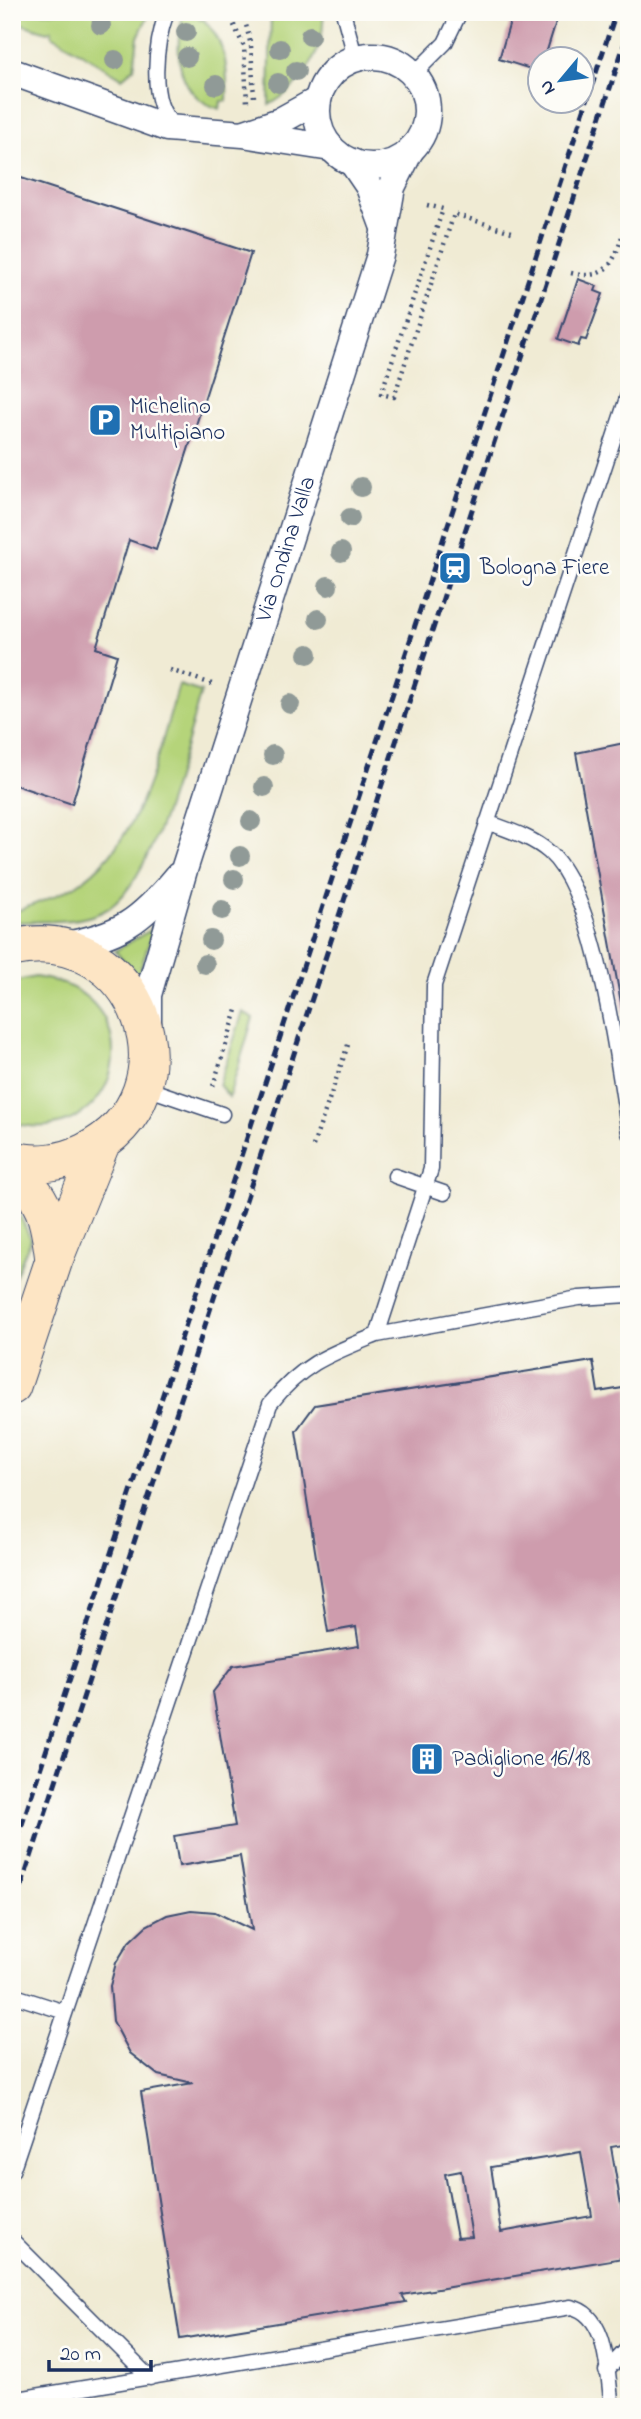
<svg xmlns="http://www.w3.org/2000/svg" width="641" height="2419" font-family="'Indie Flower',sans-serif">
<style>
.grass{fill:#b5d47a;stroke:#68826c;stroke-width:2}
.building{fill:#ce9cad;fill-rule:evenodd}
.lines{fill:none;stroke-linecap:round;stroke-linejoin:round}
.lane-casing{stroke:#3b4b70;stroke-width:17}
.street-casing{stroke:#3b4b70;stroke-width:29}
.secondary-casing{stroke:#3b4b70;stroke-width:39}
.path{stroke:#3b4b70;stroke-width:4.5;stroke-dasharray:2 5;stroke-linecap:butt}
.lane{stroke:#fff;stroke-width:14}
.street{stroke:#fff;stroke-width:26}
.secondary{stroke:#fde5c4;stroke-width:37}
.rail{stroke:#1b2f5e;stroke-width:5;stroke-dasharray:10 5;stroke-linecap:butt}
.tree{fill:#909a97}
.labels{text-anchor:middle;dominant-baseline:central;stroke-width:5;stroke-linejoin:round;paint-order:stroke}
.poi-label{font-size:23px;fill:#1b2f5e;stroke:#fdfcf7;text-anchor:start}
.street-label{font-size:23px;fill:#1b2f5e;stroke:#fdfcf7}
</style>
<rect width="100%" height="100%" fill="#fdfcf7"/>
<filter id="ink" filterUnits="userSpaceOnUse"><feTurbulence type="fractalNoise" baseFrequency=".0143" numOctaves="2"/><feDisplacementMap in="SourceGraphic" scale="14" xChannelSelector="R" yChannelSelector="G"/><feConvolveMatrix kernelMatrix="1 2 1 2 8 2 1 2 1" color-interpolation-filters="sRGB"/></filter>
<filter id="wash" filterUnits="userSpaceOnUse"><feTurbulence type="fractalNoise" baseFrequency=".00686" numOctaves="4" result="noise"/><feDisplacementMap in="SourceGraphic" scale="28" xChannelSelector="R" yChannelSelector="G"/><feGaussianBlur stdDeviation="1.57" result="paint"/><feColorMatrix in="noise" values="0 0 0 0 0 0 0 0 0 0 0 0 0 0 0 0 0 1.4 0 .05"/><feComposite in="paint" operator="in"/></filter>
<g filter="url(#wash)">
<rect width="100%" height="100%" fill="#f0ebd4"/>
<path class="grass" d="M12,12H150L138,37L134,68L122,78L52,35V30L47,32L12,21Z
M184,12L196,13L200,20L203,19C227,43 228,69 227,101H221L220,109C176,97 173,50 184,12Z
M271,12H323C326,50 302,87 269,105Z
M179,685L201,692C184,747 154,888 102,912C76,924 41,921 12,922V913C33,904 57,897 76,885C142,843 157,754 179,685Z
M154,928L138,976L115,951Z
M35,977C157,992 126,1151 12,1123V982Z
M243,1012L253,1018L229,1097L219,1085Z
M12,1199L31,1239L12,1284Z"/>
<g id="blocks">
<path class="building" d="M513,12H559L544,60H540V72L499,59Z
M12,175L251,253L156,550L129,540L96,648L117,655L72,804L12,784Z
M578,279L597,286L595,291L603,294L586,340L581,339L578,346L558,339Z
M629,742V1036H627L576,753Z
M593,1361L598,1392L629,1387V2144L611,2147L622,2211L629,2210V2257L402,2295L406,2302L180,2339L141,2092L193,2083L158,2075L130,2053L113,2021L110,1986L116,1963L129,1942L146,1926L167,1915L191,1910L215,1912L252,1930L240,1856L179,1866L174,1836L235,1826L213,1692L233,1666L359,1646L356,1627L328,1632L296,1431L315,1405ZM581,2152L592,2216L501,2232L491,2167ZM461,2171L472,2237L457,2238L445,2174Z"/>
</g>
</g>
<g filter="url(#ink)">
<use href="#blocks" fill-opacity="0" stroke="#3b4b70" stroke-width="2"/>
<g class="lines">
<defs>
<path id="lane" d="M167,12C156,41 147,103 174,125
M343,12L352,45V59
M413,75L445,43L460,12
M629,392L434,985L431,1169L377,1335L579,1298L629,1295
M487,822C508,830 532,837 549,852C598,895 618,1067 629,1133
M143,1087L222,1114
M395,1176L444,1193
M12,1995L65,2012
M12,2171L270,1404C303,1363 330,1354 377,1335
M12,2240L150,2378
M606,2371L629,2347
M12,2400L571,2307C609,2315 607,2375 612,2407"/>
<g id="street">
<circle cx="372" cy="111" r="55"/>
<path d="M12,72L167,128L243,134L331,148"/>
<path d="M245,133L280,121L318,100"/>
<path d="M352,162L369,187L383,225"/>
<path d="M61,946C121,935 139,923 178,876"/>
<path id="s1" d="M148,1028V995L184,870L380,255L392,187L411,149"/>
</g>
<path id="secondary" d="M12,948C139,919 203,1093 85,1152C65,1162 35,1167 12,1159
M12,1169C45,1197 49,1219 54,1260
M12,1386L54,1260L101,1144"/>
</defs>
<use href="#lane" class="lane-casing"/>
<use href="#street" class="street-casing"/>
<use href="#secondary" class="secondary-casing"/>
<path class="path" d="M228,12L244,47L247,103
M243,12L251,46L254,98
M427,205L443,209L381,394L394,397L454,214L515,233
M571,273C617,284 617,247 629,213
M170,670L212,684
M213,1086L237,1010
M313,1146L349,1042"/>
<use href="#lane" class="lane"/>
<use href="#street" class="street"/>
<use href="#secondary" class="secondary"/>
<path class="rail" d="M12,1855L616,12
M12,1915L629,30"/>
</g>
<g class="tree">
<circle cx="101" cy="25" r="10"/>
<circle cx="186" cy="32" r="10"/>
<circle cx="310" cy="36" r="10"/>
<circle cx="280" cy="49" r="10"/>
<circle cx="187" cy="57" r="10"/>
<circle cx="115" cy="60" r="10"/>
<circle cx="296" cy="71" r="10"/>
<circle cx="278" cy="83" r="10"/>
<circle cx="216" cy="85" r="10"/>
<circle cx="361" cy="487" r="10"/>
<circle cx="350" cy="518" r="10"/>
<circle cx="341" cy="552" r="10"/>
<circle cx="328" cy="586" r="10"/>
<circle cx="318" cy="619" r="10"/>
<circle cx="308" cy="654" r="10"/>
<circle cx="290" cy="704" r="10"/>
<circle cx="273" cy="755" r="10"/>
<circle cx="264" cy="787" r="10"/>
<circle cx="251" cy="821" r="10"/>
<circle cx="240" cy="856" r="10"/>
<circle cx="234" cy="879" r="10"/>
<circle cx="222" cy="910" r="10"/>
<circle cx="211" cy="940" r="10"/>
<circle cx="205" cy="964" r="10"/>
</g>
</g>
<defs>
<symbol id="parking-square" viewBox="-11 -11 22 22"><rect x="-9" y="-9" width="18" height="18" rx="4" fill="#1f6fb2" stroke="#fdfcf7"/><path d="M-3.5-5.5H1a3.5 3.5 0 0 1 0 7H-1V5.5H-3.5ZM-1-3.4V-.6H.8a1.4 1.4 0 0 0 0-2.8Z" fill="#fff"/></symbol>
<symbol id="station-square" viewBox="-11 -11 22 22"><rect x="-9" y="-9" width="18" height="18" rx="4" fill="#1f6fb2" stroke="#fdfcf7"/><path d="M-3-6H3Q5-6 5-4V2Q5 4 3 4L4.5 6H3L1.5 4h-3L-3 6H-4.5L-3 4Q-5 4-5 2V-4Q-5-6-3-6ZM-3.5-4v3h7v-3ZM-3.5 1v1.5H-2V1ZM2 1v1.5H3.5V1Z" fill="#fff"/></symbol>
<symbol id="building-square" viewBox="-11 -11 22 22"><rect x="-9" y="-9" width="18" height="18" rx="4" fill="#1f6fb2" stroke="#fdfcf7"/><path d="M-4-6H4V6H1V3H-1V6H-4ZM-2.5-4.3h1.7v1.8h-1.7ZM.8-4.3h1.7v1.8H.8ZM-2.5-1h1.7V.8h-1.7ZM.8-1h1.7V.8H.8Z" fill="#fff"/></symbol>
</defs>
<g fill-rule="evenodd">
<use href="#parking-square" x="86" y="401" width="38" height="38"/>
<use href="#station-square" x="436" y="549" width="38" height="38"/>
<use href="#building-square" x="408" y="1740" width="38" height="38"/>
</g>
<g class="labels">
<g class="poi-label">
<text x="130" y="407">Michelino<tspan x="130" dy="26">Multipiano</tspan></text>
<text x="480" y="568">Bologna Fiere</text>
<text x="452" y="1759">Padiglione 16/18</text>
</g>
<g class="street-label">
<text stroke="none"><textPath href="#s1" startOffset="500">Via Ondina Valla</textPath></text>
</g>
</g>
<rect width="641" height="2419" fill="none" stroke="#fdfcf7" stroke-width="42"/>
<g transform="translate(561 80) rotate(241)"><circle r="33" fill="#fdfcf7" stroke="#a3aaba" stroke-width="2"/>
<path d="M0-5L12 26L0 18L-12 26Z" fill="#1f6fb2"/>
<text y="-10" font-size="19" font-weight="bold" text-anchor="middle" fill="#1b2f5e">N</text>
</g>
<path d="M49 2360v10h102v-10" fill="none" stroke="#1b2f5e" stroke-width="3.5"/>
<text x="60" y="2360" font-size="21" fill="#1b2f5e" stroke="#fdfcf7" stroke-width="5" paint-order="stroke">20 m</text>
</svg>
